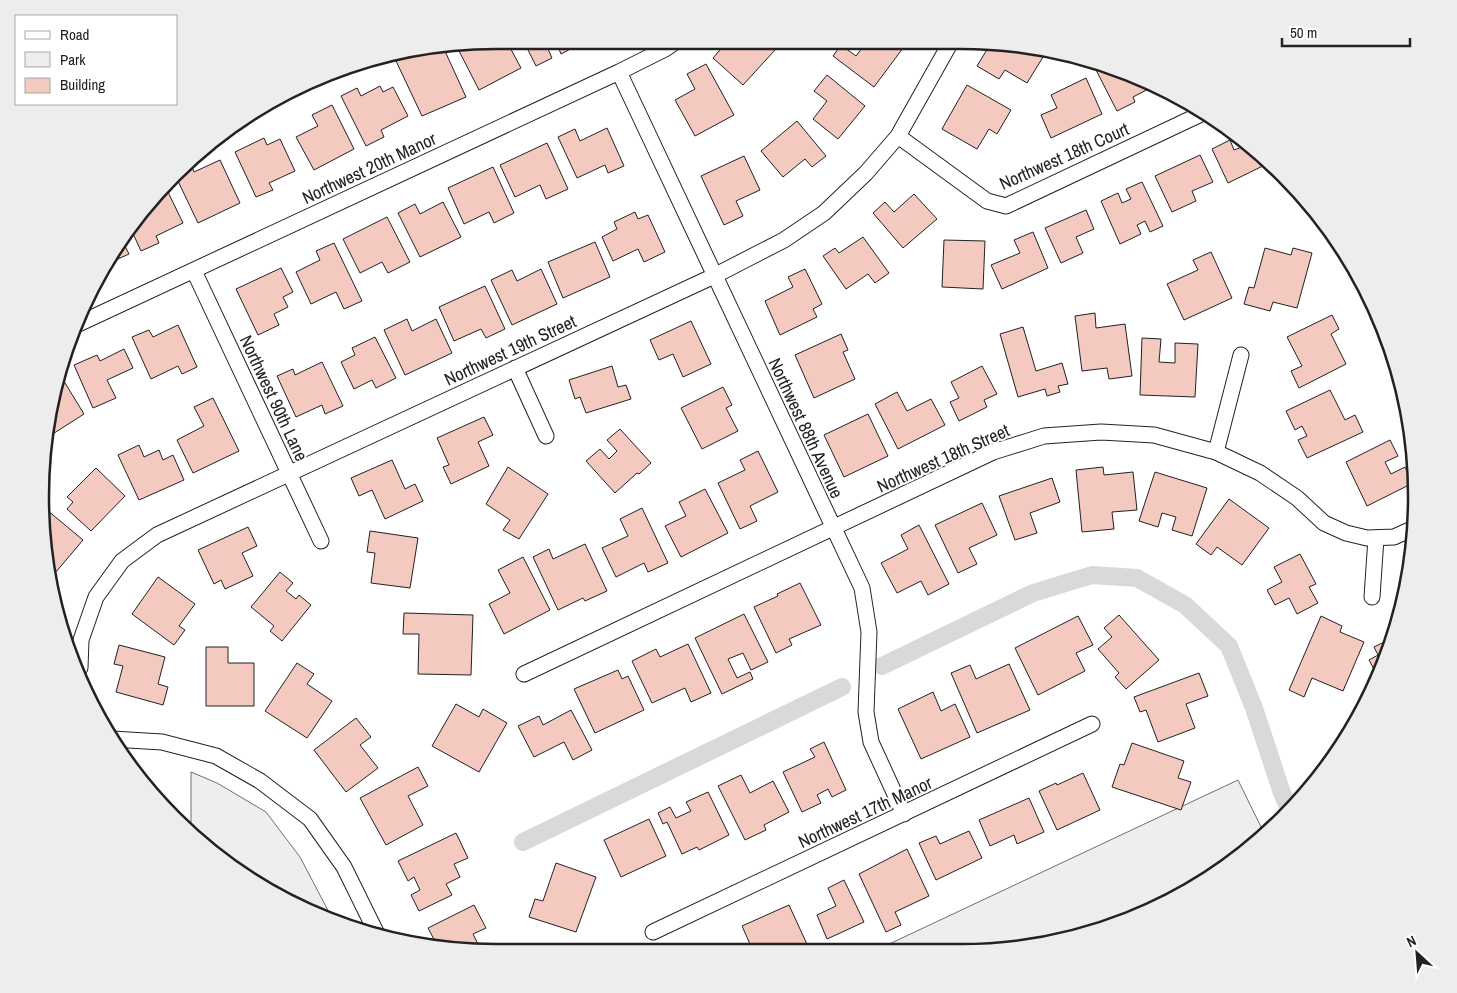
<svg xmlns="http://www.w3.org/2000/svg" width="1457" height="993" font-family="'Archivo Narrow',sans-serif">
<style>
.green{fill:#eee;stroke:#6f6f6f}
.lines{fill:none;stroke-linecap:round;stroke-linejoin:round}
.canal{stroke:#d9d9d9;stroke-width:18}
.building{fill:#f3c9c0;stroke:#222}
.street-casing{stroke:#222;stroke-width:17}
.street{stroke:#fff;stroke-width:15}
.labels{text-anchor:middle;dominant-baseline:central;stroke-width:4;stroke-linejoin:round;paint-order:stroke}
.street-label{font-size:18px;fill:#222;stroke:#fff}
.rim{fill:none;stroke:#222;stroke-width:2.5}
</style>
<rect width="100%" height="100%" fill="#fff"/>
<path class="green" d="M191,772L217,783L266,812L300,857L332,918L294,906L191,832Z
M1238,780L1265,835L1214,876L1135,918L1050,944L960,953H870Z"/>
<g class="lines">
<path class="canal" d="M882,666L1033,593L1092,575L1137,578L1185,605L1229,646L1254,708L1282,793L1290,811
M523,842L842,687"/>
</g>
<path class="building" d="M496,40H506L521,68L479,90L457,47Z
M523,40H576L578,45L561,54L557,44L548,49L552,58L536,66Z
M744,40H764L775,50L743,85L713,58L726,43L734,50Z
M868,40H893L903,48L874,87L833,56L841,45L856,56Z
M991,43L1024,46L1043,57L1027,83L1005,70L999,79L977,66Z
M444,49L466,97L422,116L396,61L412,54L426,52L427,54L434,50Z
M706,64L734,115L695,136L675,100L695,89L687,74Z
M1099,66L1156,85L1133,97L1135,102L1117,111L1095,68Z
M827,75L865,106L838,139L813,119L827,101L814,91Z
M1086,78L1102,114L1051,138L1041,115L1057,108L1051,95Z
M967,85L1011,110L997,134L989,129L977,149L942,129Z
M380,86L383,92L393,87L408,116L381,130L384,137L366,146L341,96L357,88L361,96Z
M332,105L354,149L314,170L296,137L318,126L312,115Z
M797,121L826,156L812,167L805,159L783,177L761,151Z
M607,128L624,166L608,173L605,165L577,178L558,137L575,129L580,141Z
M264,138L267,145L280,139L295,171L269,183L273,190L256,197L235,152Z
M1230,140L1234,150L1242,147L1241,143L1269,163L1228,183L1212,149Z
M547,143L568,189L546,199L540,185L515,197L500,165Z
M1200,155L1213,182L1192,191L1196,201L1172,212L1155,176Z
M744,156L760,190L736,201L743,216L724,225L701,176Z
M220,160L240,203L198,223L177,179L186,170L192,167L194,172Z
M493,167L514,213L494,223L489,212L464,224L448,188Z
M1142,182L1163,226L1150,232L1145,221L1137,225L1141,234L1120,244L1101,201L1118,193L1122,203L1131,199L1126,189Z
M167,190L183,223L156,236L159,243L141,251L130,227L135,218L163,192Z
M914,194L937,219L903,248L873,213L885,202L894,212Z
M443,202L461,237L420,257L398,213L415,204L420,214Z
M1086,210L1094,229L1076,237L1083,253L1061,263L1045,228Z
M635,212L638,219L648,215L665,252L644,262L638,249L613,261L602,237L617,229L614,222Z
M387,217L410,262L388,273L382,262L360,273L343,239Z
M1033,232L1048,268L1002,289L991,265L1020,253L1014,240Z
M863,237L889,273L875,283L868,274L846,289L823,256L835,248L839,253Z
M122,240L129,254L109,263Z
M944,240L985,241L983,289L942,287Z
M595,242L610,277L563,298L548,262Z
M334,243L362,301L344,309L336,292L311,304L296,272L320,260L316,251Z
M1265,248L1291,255L1293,248L1312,253L1297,308L1273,302L1270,311L1244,304L1249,287L1254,288Z
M1211,252L1232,298L1184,320L1167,284L1198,270L1193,260Z
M281,268L293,292L283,297L288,307L274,314L279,325L258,335L236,289Z
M541,269L557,304L512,325L491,280L512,270L517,281Z
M805,269L822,304L813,309L817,317L780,335L765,301L793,287L788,277Z
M485,286L505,329L486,338L481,329L454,341L439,307Z
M1095,313L1096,328L1125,324L1132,376L1109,379L1107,368L1082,371L1075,316Z
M1332,315L1339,329L1331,334L1346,364L1299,388L1291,371L1302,366L1287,337Z
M407,319L412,331L436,319L452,353L405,375L384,330Z
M691,321L711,364L683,377L673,354L659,360L650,340Z
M178,325L197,367L182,374L178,366L151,379L132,337L149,330L153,337Z
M1023,327L1036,371L1062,363L1068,384L1058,386L1060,392L1047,396L1045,389L1018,397L1000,334Z
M841,334L848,350L843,352L855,379L814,398L795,355Z
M375,337L396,378L376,388L372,380L354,389L341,362L355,355L352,348Z
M1142,338L1161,339L1159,362L1175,363V343L1198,344L1195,397L1140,395Z
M124,349L133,368L107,380L116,398L93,408L74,365L97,355L100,361Z
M322,362L343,406L325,414L322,405L296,417L277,376L293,369L295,375Z
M612,366L618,387L626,385L631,399L586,413L580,397L575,399L569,380Z
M982,366L997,394L984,400L987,407L959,421L950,402L959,398L951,382Z
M62,378L84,414L48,437Z
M723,387L732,405L726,408L738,431L702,449L681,408Z
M1330,390L1345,420L1355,415L1363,432L1307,458L1298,440L1307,436L1302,426L1295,430L1286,411Z
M897,392L907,411L931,399L945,425L898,449L875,404Z
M213,398L239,451L193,473L177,440L204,426L194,407Z
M868,414L888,456L844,477L824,435Z
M484,417L493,435L478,442L489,466L451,484L443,467L449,465L437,438Z
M620,429L651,463L639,474L637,473L615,493L586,461L600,449L609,459L617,451L607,440Z
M1390,440L1398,456L1385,462L1391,474L1405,467L1413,483L1367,506L1346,462Z
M139,445L144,457L159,450L163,460L173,455L184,480L139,500L118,455Z
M758,451L778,492L750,506L757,521L740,529L718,483L745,470L740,460Z
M392,460L405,489L415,484L423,501L385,519L372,490L359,496L351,478Z
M508,467L548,494L519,539L503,530L510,520L486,504Z
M1103,467L1104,475L1133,472L1137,510L1112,512L1114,529L1082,532L1076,470Z
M96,468L125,496L91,531L67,509L73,502L67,497Z
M1155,472L1207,488L1192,536L1172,530L1176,517L1162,513L1158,527L1139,521Z
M1052,478L1060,502L1030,513L1037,533L1015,540L999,496Z
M705,489L728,533L681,557L665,526L686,516L679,502Z
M1229,499L1269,528L1242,565L1217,547L1211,555L1196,544Z
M982,503L997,535L969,548L977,564L958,573L935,525Z
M642,508L668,563L648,572L644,563L616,577L602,548L628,536L620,519Z
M47,510L83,540L50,579L44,514Z
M919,525L949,584L928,595L921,581L897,593L881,563L908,549L901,535Z
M248,527L257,546L242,553L253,576L225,589L221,580L214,584L198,550Z
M370,531L418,538L410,588L371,583L375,553L367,552Z
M585,544L607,591L585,601L583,598L558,610L533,557L549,549L553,559Z
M1300,554L1316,584L1309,587L1318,603L1297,614L1289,598L1275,605L1267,590L1282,582L1274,567Z
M523,557L550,610L504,634L489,604L510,593L498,570Z
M280,572L293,583L286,591L296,599L299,595L311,605L282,641L270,631L274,626L251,607Z
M158,577L195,604L179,626L185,630L174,645L132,614Z
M800,583L821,625L789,639L792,645L776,653L754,607L778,596L777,594Z
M404,613L473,615L471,675L418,674L419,634H403Z
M744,614L768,662L751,670L743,653L728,659L737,678L750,672L753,679L722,694L695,638Z
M1119,615L1159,660L1126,689L1115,677L1119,673L1098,649L1112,637L1104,628Z
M1078,616L1093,645L1076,653L1085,671L1038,695L1015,648Z
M1321,616L1342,626L1340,632L1364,642L1343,691L1312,678L1304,697L1289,690Z
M1396,626L1392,638L1388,630Z
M1392,638L1383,670L1376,673L1369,660L1378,655L1374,647Z
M688,644L711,693L691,702L685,688L652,703L632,661L656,649L660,657Z
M119,645L165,657L158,684L168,687L163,705L116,692L123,666L114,664Z
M206,647H228V663H254V706H206Z
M297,663L314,674L307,684L332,701L307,738L265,711Z
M1009,664L1030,710L977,733L951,673L970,665L976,679Z
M618,670L622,679L628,676L644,710L595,733L574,689Z
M1199,673L1208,696L1186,704L1195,728L1158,742L1146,710L1140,712L1134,697Z
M933,692L941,711L955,704L970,737L921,759L898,709Z
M456,704L479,717L483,709L507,723L479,772L432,746Z
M571,710L592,750L573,760L564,742L534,757L518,726L539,716L543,725Z
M356,718L371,737L360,745L378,768L346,792L314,750Z
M824,742L846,790L832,797L828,789L817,795L821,803L802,812L783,772L815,757L810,749Z
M1132,743L1184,761L1178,778L1191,782L1181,810L1112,787L1120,764L1124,765Z
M418,767L428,786L408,796L423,825L386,845L360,798Z
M1083,773L1100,810L1057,830L1039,791L1056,783L1057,785Z
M741,775L750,793L773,781L789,812L764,825L766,830L745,840L718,786Z
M708,792L729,835L699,850L697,847L682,854L667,822L663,824L658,813L670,807L676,818L691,811L686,802Z
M1029,798L1044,832L1017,844L1014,835L990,846L979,820Z
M649,819L666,856L621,877L604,840Z
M969,831L982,858L936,880L919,843L936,836L940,844Z
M456,833L468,858L454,864L460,877L446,884L452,895L419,911L411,895L420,890L414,877L408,881L398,861Z
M907,849L929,896L895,912L901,925L886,932L859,874Z
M556,863L596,877L576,932L529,917L535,899L543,901Z
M844,880L864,922L827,939L817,915L836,906L828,888Z
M474,905L486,928L473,934L482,952L438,947L428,928Z
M789,905L811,953H754L742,926Z
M722,944L732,949L730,953H717Z
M578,945L593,953H574Z"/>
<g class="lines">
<defs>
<path id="street" d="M619,72L862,588L869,632L866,712L871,742L904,814
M898,136L987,201L1006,206L1201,114
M194,271L321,541
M74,326L619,72L665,49L678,40
M515,368L546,436
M1216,452L1241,355
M1372,597L1376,538
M80,668L81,640L96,597L122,561L157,535L714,276L784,240L824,213L866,173L898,136L952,40
M524,674L993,452L1044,436L1101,432L1154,435L1216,452L1260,473L1297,498L1324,523L1346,533L1367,538L1394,537L1414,528
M112,739L162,742L216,756L260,781L310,819L344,867L377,934
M653,932L1092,724"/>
</defs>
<use href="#street" class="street-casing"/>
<use href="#street" class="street"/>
</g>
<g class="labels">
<g class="street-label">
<text transform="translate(1064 156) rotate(-24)">Northwest 18th Court</text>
<text transform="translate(369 168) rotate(-25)">Northwest 20th Manor</text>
<text transform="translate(510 350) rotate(-25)">Northwest 19th Street</text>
<text transform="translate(274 398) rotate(65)">Northwest 90th Lane</text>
<text transform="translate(806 428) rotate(65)">Northwest 88th Avenue</text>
<text transform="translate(943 458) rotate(-24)">Northwest 18th Street</text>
<text transform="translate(865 812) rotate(-25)">Northwest 17th Manor</text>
</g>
</g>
<path d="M0 0H1457V993H0ZM496 49H961A447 447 0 0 1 1408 496V497A447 447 0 0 1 961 944H496A447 447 0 0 1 49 497V496A447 447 0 0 1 496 49Z" fill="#ededed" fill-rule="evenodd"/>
<path class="rim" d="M496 49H961A447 447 0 0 1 1408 496V497A447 447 0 0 1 961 944H496A447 447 0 0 1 49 497V496A447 447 0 0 1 496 49Z"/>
<rect x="15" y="15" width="162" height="90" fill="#ffffff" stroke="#a7a7a7"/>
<rect x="25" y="31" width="25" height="8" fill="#ffffff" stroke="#a7a7a7"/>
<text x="60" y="40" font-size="15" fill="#222222">Road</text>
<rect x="25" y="52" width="25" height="15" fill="#eeeeee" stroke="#a7a7a7"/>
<text x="60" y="65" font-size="15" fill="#222222">Park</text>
<rect x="25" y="78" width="25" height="15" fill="#f3c9c0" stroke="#a7a7a7"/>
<text x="60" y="90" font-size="15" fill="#222222">Building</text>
<g transform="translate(1417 953) rotate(334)" stroke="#ffffff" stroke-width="4" paint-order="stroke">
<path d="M0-4L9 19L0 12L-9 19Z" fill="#222222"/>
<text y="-8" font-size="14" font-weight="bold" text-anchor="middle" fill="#222222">N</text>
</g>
<path d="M1282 38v8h128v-8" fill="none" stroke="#222222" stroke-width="2.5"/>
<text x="1290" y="38" font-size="15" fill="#222222" stroke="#ffffff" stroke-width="4" paint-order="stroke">50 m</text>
</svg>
